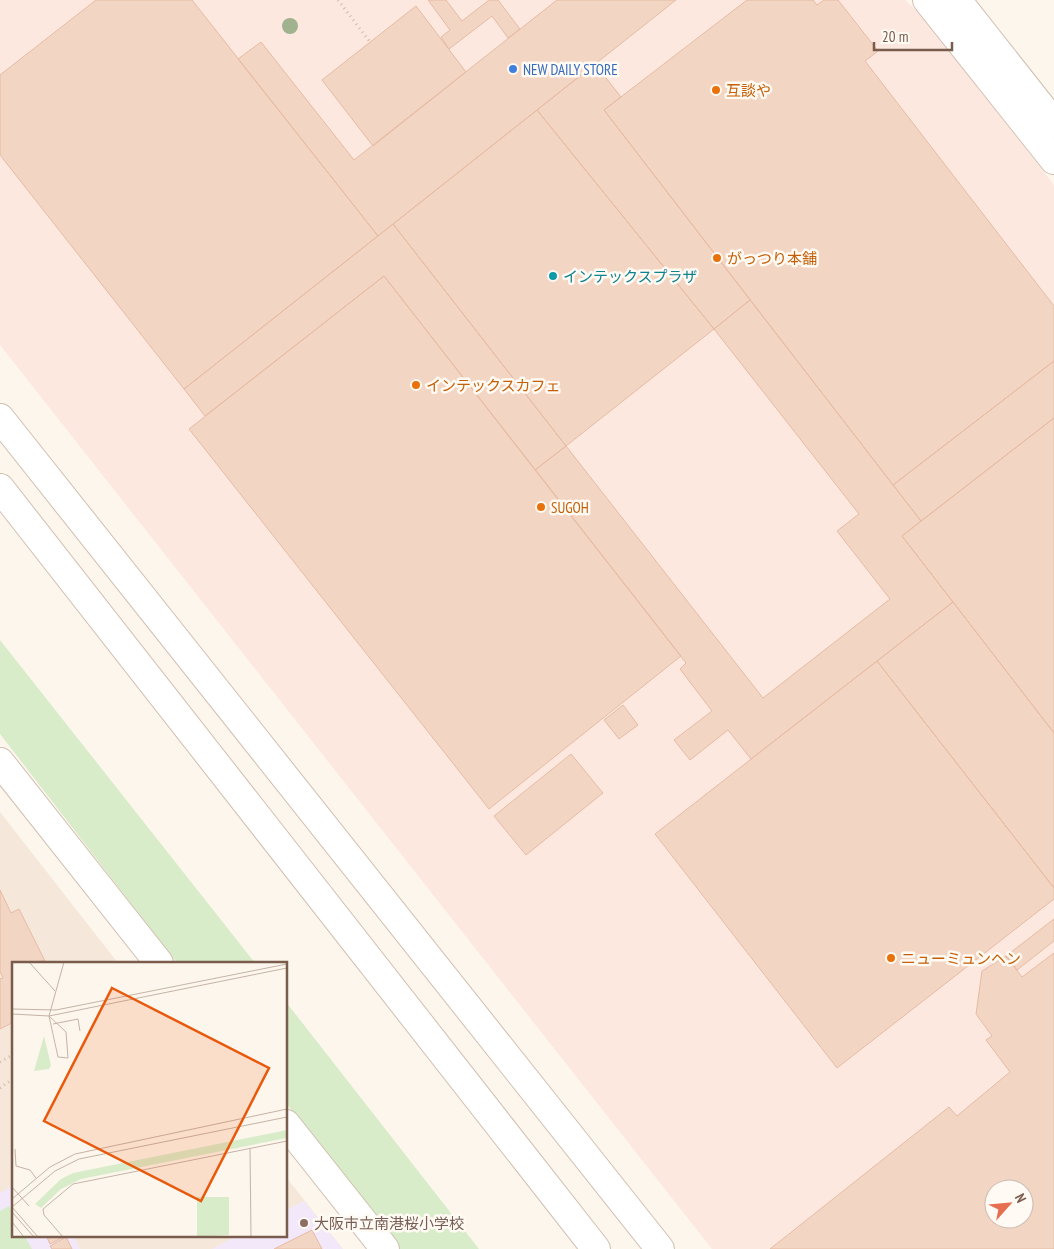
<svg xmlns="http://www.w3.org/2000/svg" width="1054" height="1249" font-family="'PT Sans Narrow','Noto Sans JP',sans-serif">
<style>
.residential{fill:#f5e8da}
.commercial{fill:#fde8e0;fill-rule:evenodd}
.education{fill:#f3e8fa}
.green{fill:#d8ecc9}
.building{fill:#f3d5c3;stroke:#e6bba3;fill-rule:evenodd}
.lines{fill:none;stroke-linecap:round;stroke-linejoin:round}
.minor-casing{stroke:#d1beb0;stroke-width:30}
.path{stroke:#d9b8a5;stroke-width:3;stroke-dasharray:1 4;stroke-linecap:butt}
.minor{stroke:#fff;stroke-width:28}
.tree{fill:#a0b28e}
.shop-dot{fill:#3f7fe0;stroke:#fffaf3;stroke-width:2}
.food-dot{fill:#e8710a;stroke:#fffaf3;stroke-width:2}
.culture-dot{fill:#0f9aa8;stroke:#fffaf3;stroke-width:2}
.education-dot{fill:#8d6e63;stroke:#fffaf3;stroke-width:2}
.labels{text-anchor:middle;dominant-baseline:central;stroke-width:5;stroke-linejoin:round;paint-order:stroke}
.shop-label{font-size:15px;fill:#366cbe;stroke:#fffaf3;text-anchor:start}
.food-label{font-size:15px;fill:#c56008;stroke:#fffaf3;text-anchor:start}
.culture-label{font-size:15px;fill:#0d838f;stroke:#fffaf3;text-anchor:start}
.education-label{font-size:15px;fill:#785e54;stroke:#fffaf3;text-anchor:start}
.inset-road{fill:none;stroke:#c5b3a7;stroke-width:1}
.view{fill:#e8590c;fill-opacity:0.15;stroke:#e8590c;stroke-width:2.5}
.inset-edge{fill:none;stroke:#7a5c4d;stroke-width:2.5}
</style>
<rect width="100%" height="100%" fill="#fdf6ec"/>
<path class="residential" d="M0,812L118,963H14V1235H286V1177L343,1249H0Z"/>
<path class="commercial" d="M0,0H905L920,14L1054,185V1249H712L0,345ZM994,1189H1024V1219H994Z"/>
<path class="education" d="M14,1185V1235H73L80,1249H0V1193Z
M304,1201L343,1249H212L239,1235H286V1210Z"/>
<path class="green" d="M0,640L255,963H177L0,734Z
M286,1002L479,1249H400L286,1103Z
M9,1206L14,1215V1235H24L32,1249H0V1211Z"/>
<path class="building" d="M96,0H192L378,236L184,389L0,155V75Z
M428,0H446L462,21L489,0H498L520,29L508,38L492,16L449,49L441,37L450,30Z
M557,0H676L378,236L238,59L261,42L354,160Z
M747,0H813L817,5L824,0H838L878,51L865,61L1054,306V361L893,485L604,110Z
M416,6L466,72L373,146L322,80Z
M595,64L621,97L604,110L750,300L714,329L537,110Z
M537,110L714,329L566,446L393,224Z
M393,224L566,446L535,470L384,276L205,416L184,389Z
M384,276L681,656L489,809L189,429Z
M750,300L921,521L902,536L953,602L751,759L728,730L690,760L674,740L712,711L680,669L686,663L535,470L566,446L763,698L890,599L837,531L859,514L714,329Z
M1054,361V418L921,521L893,485Z
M1054,418V733L902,536Z
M953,602L1054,733V888L877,661Z
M877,661L1054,888V899L837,1068L655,834Z
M623,705L638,725L619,739L604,720Z
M571,754L603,793L526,855L494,816Z
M0,890L11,913L19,909L45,961L14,963V1022L0,1029V979L3,978L0,971Z
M1054,919V941L1017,970L1006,956Z
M1054,953V1249H770L949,1107L957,1116L1010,1072L986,1040L992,1036L976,1014L982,971L1006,956L1022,977ZM994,1189H1024V1219H994Z
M312,1230L322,1249H274Z
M46,1235H64L65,1236L50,1244Z
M66,1237L72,1249H52L50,1246Z"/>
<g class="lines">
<defs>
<path id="minor" d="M927,0L1054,160
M957,0L1054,123
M0,418L660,1249
M0,488L596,1249
M0,762L159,963
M286,1124L385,1249"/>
</defs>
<use href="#minor" class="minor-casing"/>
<path class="path" d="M338,0L370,42
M0,1062L14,1054
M0,1088L14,1078"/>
<use href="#minor" class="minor"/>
</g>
<circle class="tree" cx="290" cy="26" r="8"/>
<circle class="shop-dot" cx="513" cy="69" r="5"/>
<g class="food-dot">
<circle cx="716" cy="90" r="5"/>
<circle cx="717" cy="258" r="5"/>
<circle cx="416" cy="385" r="5"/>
<circle cx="541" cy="507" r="5"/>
<circle cx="891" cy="958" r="5"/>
</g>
<circle class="culture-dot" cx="553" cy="276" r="5"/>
<circle class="education-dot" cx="304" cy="1223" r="5"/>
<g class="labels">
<g class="shop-label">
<text x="523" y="69">NEW DAILY STORE</text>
</g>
<g class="food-label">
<text x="726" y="90">互談や</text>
<text x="727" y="258">がっつり本舗</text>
<text x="426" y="385">インテックスカフェ</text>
<text x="551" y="507">SUGOH</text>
<text x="901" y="958">ニューミュンヘン</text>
</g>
<g class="culture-label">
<text x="563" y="276">インテックスプラザ</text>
</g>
<g class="education-label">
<text x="314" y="1223">大阪市立南港桜小学校</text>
</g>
</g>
<g transform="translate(12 962)">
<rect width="275" height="275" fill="#fdf6ec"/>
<path d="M32,74L39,103L37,107L22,109ZM275,168V176L69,217L49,227L29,246L23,242L49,217L61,211ZM185,235H217V273L185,275Z" fill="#d8ecc9"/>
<path class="inset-road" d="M17,0L43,29M0,47L44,48L275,2M0,52L37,54L275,6M37,54L54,70L56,96L46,95L37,54L52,0M41,62L66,57L68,69M238,186L239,275M3,187L4,204L18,208L24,216M0,225L17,244M0,237L38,205L63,192L275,147M0,245L43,209L67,197L275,155M0,245L26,275M0,250L22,275M0,260L12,275M51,275L32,253L31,247L61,222L275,179"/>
<path class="view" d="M100,26L257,106L189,239L32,159Z"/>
<rect width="275" height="275" class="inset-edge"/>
</g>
<g transform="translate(1009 1204) rotate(63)"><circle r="24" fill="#fffaf3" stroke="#cabbb1"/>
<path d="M0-4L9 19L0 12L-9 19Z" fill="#e76f51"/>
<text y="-8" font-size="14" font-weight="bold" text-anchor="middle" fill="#7a5c4d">N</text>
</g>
<path d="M874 42v8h78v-8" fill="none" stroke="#7a5c4d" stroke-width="2.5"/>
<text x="882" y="42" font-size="15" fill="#7a5c4d" stroke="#fffaf3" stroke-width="4" paint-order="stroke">20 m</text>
</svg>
